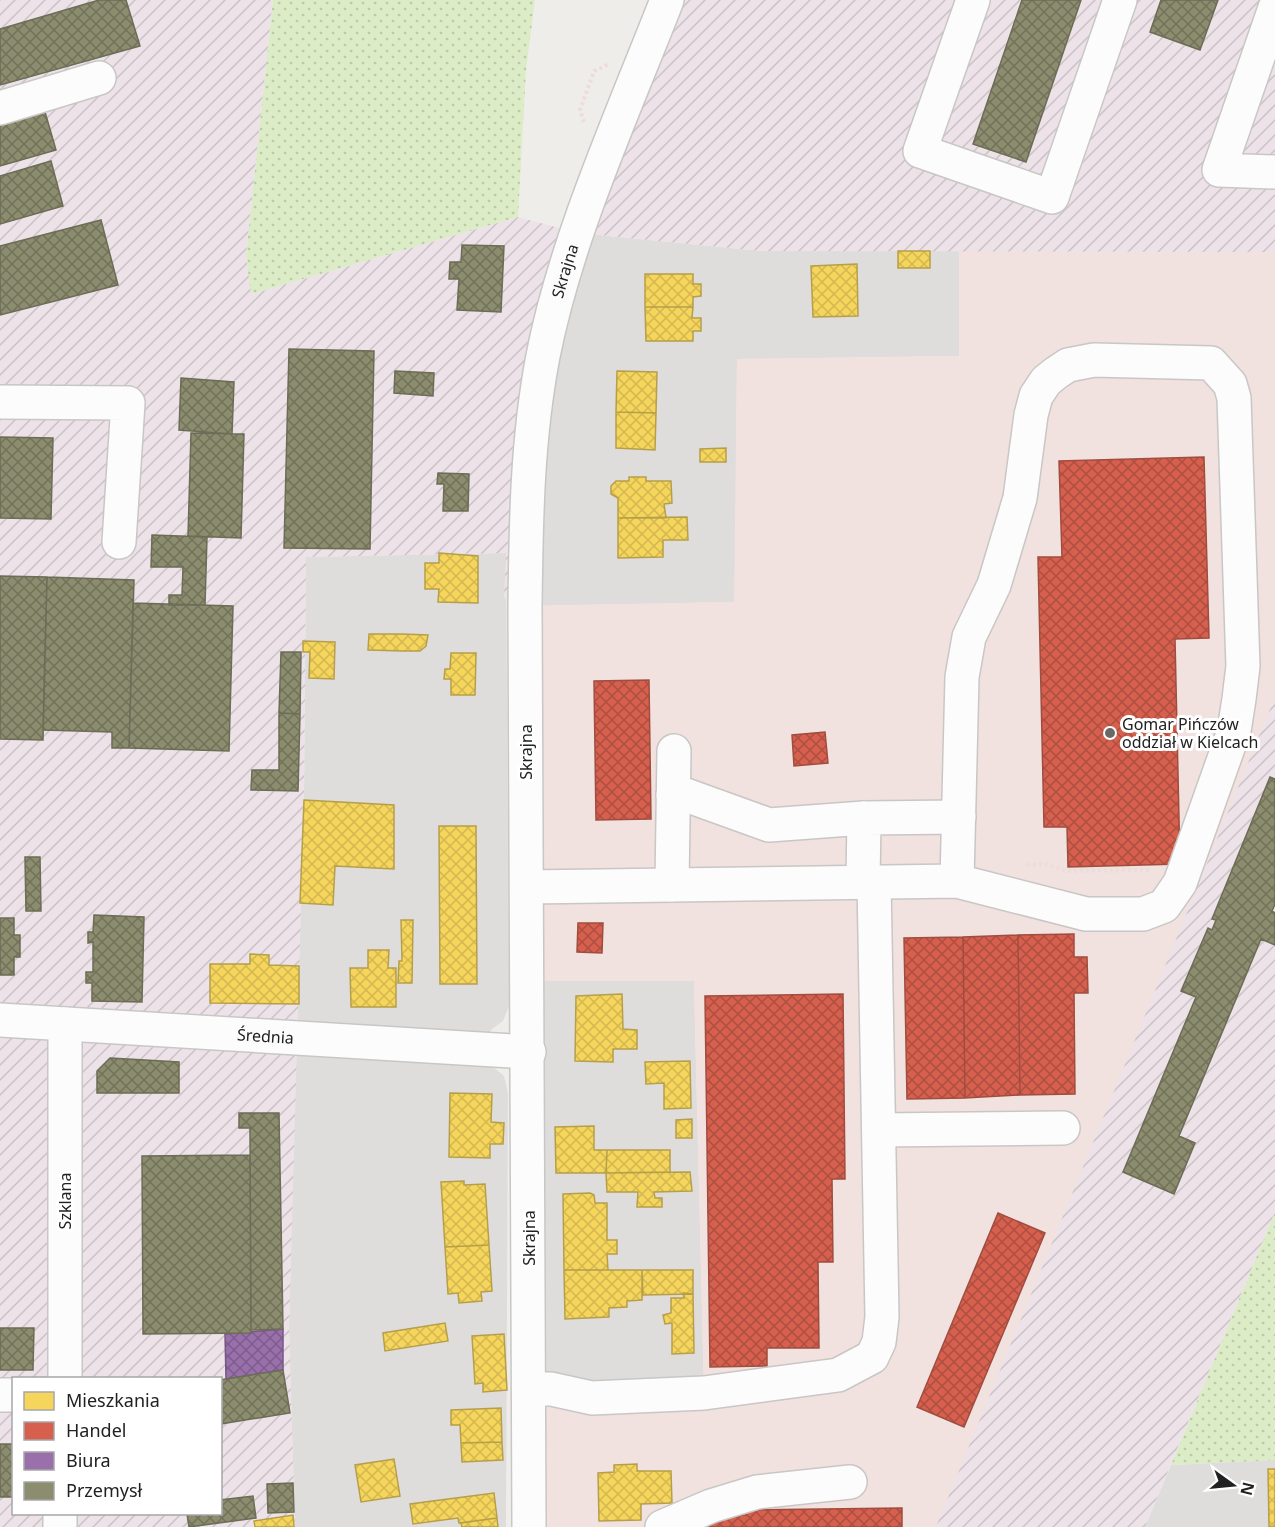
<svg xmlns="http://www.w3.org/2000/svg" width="1275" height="1527" font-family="'Noto Sans',sans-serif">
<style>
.residential{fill:#dedddb}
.commercial{fill:#f1e1df}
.industrial{fill:url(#industrial-furrows);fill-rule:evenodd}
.grass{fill:url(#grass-dots)}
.homes{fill:url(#homes-cross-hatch);stroke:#b69f4a;stroke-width:1.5}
.shops{fill:url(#shops-cross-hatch);stroke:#a04d40;stroke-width:1.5}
.offices{fill:url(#offices-cross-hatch);stroke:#755882;stroke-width:1.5}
.industry{fill:url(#industry-cross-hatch);stroke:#6c6c57;stroke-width:1.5}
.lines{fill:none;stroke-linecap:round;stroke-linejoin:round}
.minor-casing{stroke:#c8c7c5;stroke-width:36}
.path{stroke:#ecdcda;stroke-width:4;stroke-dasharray:3 3;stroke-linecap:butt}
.minor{stroke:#fdfcfc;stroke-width:33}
.poi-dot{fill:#696867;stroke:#fff;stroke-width:2}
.labels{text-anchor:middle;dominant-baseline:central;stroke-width:6;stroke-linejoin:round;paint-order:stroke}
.street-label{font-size:16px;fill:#212121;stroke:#fff}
.poi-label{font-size:16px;fill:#212121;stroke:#fff;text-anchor:start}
</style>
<defs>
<pattern id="industrial-furrows" width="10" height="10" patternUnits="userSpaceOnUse" patternTransform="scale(1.5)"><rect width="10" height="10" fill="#ece2e8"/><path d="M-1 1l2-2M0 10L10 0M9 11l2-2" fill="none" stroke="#cac2c7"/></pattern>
<pattern id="grass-dots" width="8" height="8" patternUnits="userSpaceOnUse" patternTransform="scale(1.5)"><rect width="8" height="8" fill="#dcecc7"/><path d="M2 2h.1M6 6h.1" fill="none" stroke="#bccaab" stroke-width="1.8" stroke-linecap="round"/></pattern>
<pattern id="homes-cross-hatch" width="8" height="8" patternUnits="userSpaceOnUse" patternTransform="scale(1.5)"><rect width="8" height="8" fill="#f6d55c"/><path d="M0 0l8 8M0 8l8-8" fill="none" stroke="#d3b750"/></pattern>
<pattern id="shops-cross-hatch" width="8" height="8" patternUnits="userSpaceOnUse" patternTransform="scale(1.5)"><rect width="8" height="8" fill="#d6604d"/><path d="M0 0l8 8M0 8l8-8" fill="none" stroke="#ad4f40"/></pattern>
<pattern id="offices-cross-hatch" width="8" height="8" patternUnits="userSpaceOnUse" patternTransform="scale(1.5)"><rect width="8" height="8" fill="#9970ab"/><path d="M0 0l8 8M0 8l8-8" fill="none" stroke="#7c5c8b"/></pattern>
<pattern id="industry-cross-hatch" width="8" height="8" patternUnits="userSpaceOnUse" patternTransform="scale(1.5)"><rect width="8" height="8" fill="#8c8c6e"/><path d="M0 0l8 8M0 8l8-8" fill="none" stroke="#72725a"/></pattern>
</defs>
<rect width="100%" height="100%" fill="#efede9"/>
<path class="residential" d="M578,233L761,251H959V356L737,359L735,602L525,606L526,515Z
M506,553L509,1006L503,1021L492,1029L476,1051L297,1023L304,800L306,557Z
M529,981H694L704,1393L530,1389Z
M296,1055L484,1065L492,1066L504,1076L508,1093L506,1527H295L289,1329Z
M1275,1460V1527H1145L1171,1465Z"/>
<path class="commercial" d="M959,251L1275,252V697L937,1527H529L530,1389L704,1392L694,981H529L525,606L734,602L737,359L959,356Z"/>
<path class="industrial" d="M0,0H273L246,256L252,294L518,217L578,233L667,0H1275V252L761,251L578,233L559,291L525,606L504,598L506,553L306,557L304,800L289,1329L295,1527H0ZM14,1378H220V1514H14Z
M1275,697V1212L1145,1527H936Z"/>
<path class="grass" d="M273,0H535L526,70L518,217L251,294L246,256Z
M1275,1212V1460L1171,1465Z"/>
<path class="homes" d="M898,251H930V268H898Z
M857,264L858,316L813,317L811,266Z
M645,274H693V284H701V296L693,297V307H645Z
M645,307H693L692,318H701V331H693V341H646Z
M617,371L657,372L656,413L616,412Z
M616,412L656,413L655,450L616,448Z
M726,448V462H700V449Z
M629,477H646V481H671L672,503L664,504L666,518H618V498L611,494V486L616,481H629Z
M687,517L688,540H663V557L618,558V518Z
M439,553L478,556V603L438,602L439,589H425V563H439Z
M369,634H402L428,635L426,646L420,651H403L368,650Z
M303,641L335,642L334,679L309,678L310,652H303Z
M451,653H476L475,695H451V679H444L445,669H450Z
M304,800L394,805V869L335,866L333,905L300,903Z
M439,826H476L477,984H440Z
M401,920H413L412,983H398L399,961H402Z
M368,950H389L388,968H396V1007H351L350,968H368Z
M250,954L269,955V965L299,966V1004L210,1003V964H250Z
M622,994L623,1029L637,1030V1049H613V1062L575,1061L576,996Z
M690,1061L691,1108L664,1109V1083L646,1084L645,1062Z
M450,1093L492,1094L491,1122L504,1123L503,1144H490V1158L449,1157Z
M692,1119V1138H676V1120Z
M594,1126V1150H607L606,1173H556L555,1127Z
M607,1150H670V1172L606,1173Z
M690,1172L692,1191L654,1192L655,1198H662V1207H637L638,1192H607L606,1173Z
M464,1181V1185L485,1184L489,1245L445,1247L441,1182Z
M590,1193L594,1195L595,1203H607V1240H617V1254H607L608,1270H564L563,1194Z
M489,1245L492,1291L481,1292L482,1301L459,1303L458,1293L448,1294L445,1247Z
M564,1270H642V1300L627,1301V1307L609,1308V1317L565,1319Z
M642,1270H693V1294L643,1295Z
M683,1293L693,1294L694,1353L672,1354V1323L665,1324L663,1315L671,1313V1298H684Z
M445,1323L448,1341L385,1351L383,1333Z
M504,1334L507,1390L483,1392V1383L475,1384L472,1336Z
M501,1408L502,1442L461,1443L460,1425H451V1410Z
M502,1442L503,1460L462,1462L461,1443Z
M394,1459L400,1496L361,1502L355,1465Z
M637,1464V1471H671L672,1503L641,1504V1520L599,1521L598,1473L614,1472V1465Z
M1268,1469H1275V1527H1269Z
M494,1493L497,1518L459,1523L458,1518L413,1524L410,1504Z
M293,1515L294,1527H255L254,1521Z
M497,1518L498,1527H462L461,1523Z"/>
<path class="shops" d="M1204,457L1209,638L1175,639L1180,864L1068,867L1067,827H1044L1038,557H1062L1059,461Z
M649,680L651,819L596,820L594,681Z
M825,732L828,763L794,766L792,735Z
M578,923H603L602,953L577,952Z
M1074,934V957H1087L1088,993H1074L1075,1094L1020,1095L1018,935Z
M1018,935L1020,1095L965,1098L963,937Z
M963,937L965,1098L907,1099L904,938Z
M843,994L845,1179H832L833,1262H818L819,1348H767V1366L710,1367L705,996Z
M998,1213L1045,1233L964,1427L917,1407Z
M902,1508V1527H686L694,1518L746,1515L745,1510Z"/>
<path class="offices" d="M283,1329V1370L226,1379L225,1334Z"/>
<path class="industry" d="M99,0H126L140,46L0,85V29Z
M1022,0H1081L1026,162L973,144Z
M1161,0H1218L1200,50L1150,32Z
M43,105L56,150L0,166V117Z
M51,161L63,206L0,224V176Z
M101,220L118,285L0,315V246Z
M462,245L504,246L501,312L457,310L459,279H449L450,262H461Z
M289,349L374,351L370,549L284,548Z
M395,371L434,373L433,396L394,393Z
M181,378L234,382L232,434L179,430Z
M191,433L244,434L241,538L188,536Z
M0,437L53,438L51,519L0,518Z
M438,473L469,474L468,511H443L444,484H437Z
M152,535L207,537L205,605H169V595H182L183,567H151Z
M0,576L47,577L43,740L0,739Z
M47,577L134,580L129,748H112V732L43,730Z
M133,603L233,606L229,751L129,748Z
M281,652H301L300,714L279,713Z
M279,713L300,714L298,791L251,790L252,770H279Z
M1270,777L1275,779V904L1272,911L1275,913V945L1261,939L1179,1136L1195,1143L1174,1194L1123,1172L1196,997L1181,991L1208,928L1212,930L1216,920L1212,919Z
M25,857H40L41,911H26Z
M94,915L144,917L142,1002L92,1001V983H86V972H93V942L88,943V932H93Z
M0,918H14V935H20V957H14V975H0Z
M110,1058L179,1062V1093H97V1071Z
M239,1113H279L283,1329L251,1330L250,1128H239Z
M250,1155L251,1333L143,1334L142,1156Z
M0,1328H34L33,1370H0Z
M283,1370L290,1413L220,1424V1380Z
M0,1444H14V1497H0Z
M293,1483L294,1512L268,1513L267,1484Z
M253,1496L256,1518L189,1527L187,1514H220V1500Z"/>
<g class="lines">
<defs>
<g id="minor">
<path d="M973,0L920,151L1052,197L1120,0"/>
<path d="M1275,8L1219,170L1275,172"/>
<path d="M0,108L99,78"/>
<path d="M0,402L128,403L119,542"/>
<path d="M673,795L683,794L769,825L864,818"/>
<path d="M863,882L864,818L959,817"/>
<path d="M672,885L674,751"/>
<path d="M527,887L957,881L1086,914H1143L1164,906L1180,883L1234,731L1239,699L1243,666L1234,398L1230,384L1211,363L1094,360L1068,365L1056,373L1046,381L1036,396L1031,415L1020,498L994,585L969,637L962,677L957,881"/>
<path id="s1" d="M0,1020L529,1052"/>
<path d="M65,1024V1378"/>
<path d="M879,1130L1063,1128"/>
<path d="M530,1389H551L592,1398L704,1393L838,1375L872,1357L879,1342L882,1317L874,882"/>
<path d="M0,1395H14"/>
<path d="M60,1527V1514"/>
<path id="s2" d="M529,1527L525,606C526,522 527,439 543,356C566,238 623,113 667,0"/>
<path d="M662,1527L711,1506L757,1492L850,1482"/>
</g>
</defs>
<use href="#minor" class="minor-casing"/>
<path class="path" d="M584,122L580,110L594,71L609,64
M1027,865L1045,864L1067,871L1151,870"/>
<use href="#minor" class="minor"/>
</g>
<circle class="poi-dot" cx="1110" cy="733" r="6"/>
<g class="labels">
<g class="street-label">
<text stroke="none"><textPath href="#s2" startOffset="1260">Skrajna</textPath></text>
<text transform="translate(526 752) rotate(-90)">Skrajna</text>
<text stroke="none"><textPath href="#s1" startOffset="266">Średnia</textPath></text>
<text transform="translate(65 1201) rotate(-90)">Szklana</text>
<text transform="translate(529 1238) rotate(-90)">Skrajna</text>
</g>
<g class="poi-label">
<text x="1122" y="724">Gomar Pińczów<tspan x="1122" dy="18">oddział w Kielcach</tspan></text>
</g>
</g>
<rect x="12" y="1377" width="210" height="138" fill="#ffffff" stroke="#a6a6a6" stroke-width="1.5"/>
<rect x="24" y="1392" width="30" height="18" fill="#f6d55c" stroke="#a6a6a6" stroke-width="1.5"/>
<text x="66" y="1407" font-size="18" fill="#212121">Mieszkania</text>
<rect x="24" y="1422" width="30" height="18" fill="#d6604d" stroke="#a6a6a6" stroke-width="1.5"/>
<text x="66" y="1437" font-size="18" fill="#212121">Handel</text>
<rect x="24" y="1452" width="30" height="18" fill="#9970ab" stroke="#a6a6a6" stroke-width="1.5"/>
<text x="66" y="1467" font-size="18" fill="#212121">Biura</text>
<rect x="24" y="1482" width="30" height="18" fill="#8c8c6e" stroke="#a6a6a6" stroke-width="1.5"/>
<text x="66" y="1497" font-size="18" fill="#212121">Przemysł</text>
<g transform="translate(1233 1485) rotate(105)" stroke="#ffffff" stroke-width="4.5" paint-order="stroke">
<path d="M0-4.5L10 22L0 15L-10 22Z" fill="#212121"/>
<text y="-9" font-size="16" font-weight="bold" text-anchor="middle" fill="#212121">N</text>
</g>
</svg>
